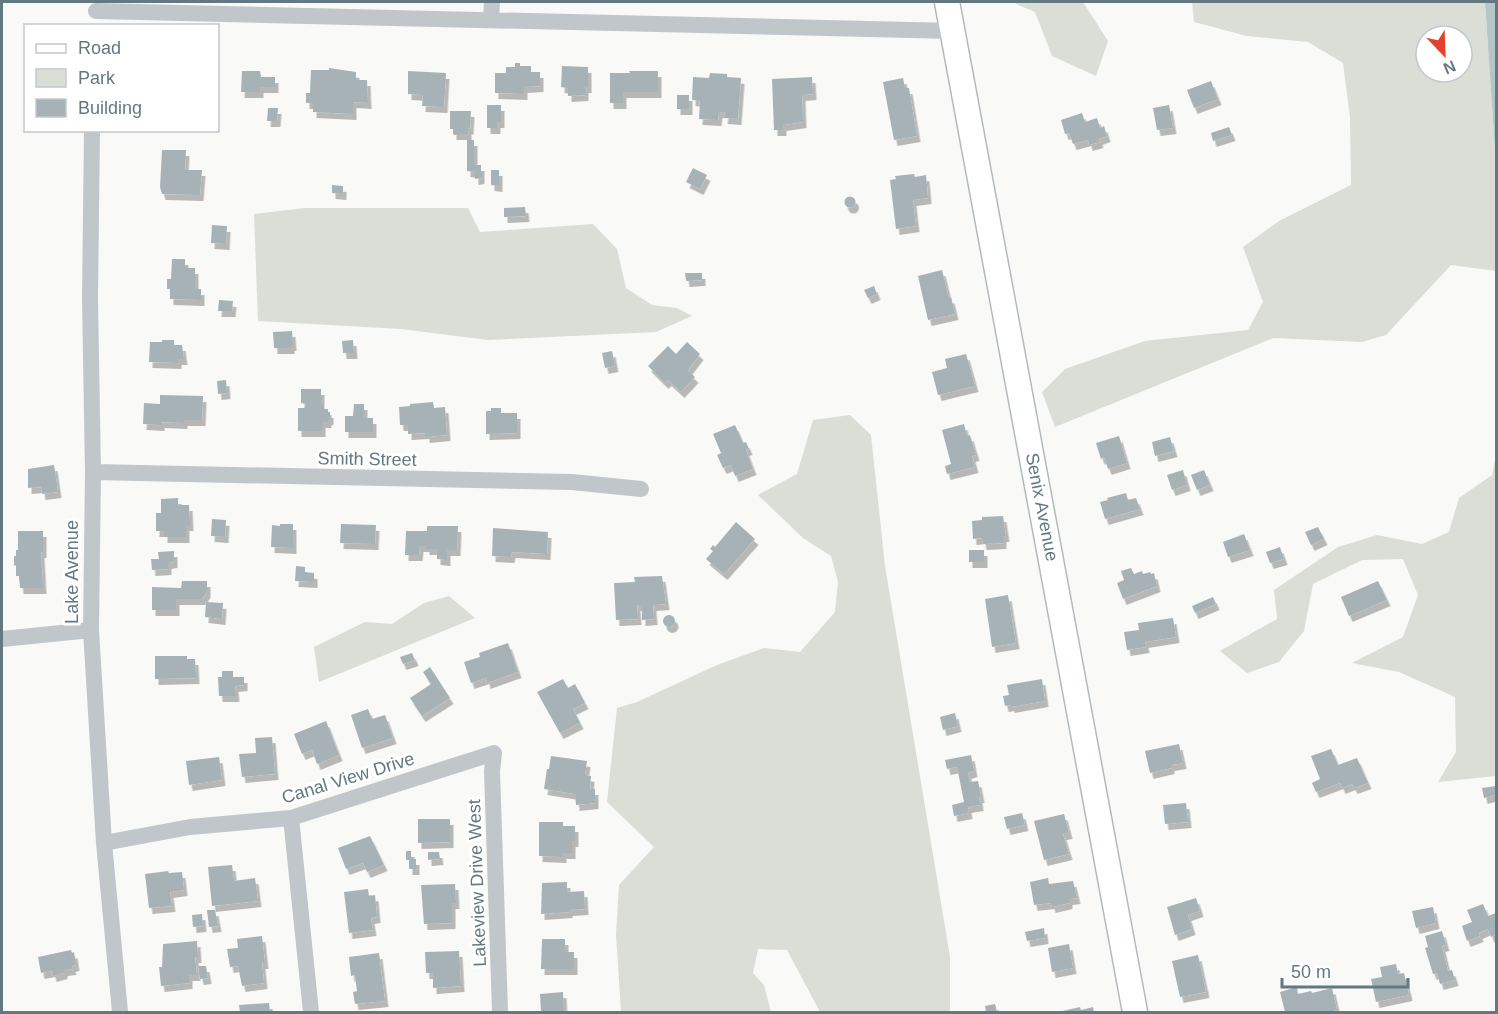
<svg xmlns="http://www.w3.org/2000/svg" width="1498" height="1014" font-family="Arial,sans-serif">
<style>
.green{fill:#daded6;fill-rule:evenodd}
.water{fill:#b6c6c8}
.building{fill:#a7b2b6;filter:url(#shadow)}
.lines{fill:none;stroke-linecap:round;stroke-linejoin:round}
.secondary-casing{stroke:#b2babe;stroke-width:27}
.street{stroke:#c0c6c9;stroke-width:16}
.secondary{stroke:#fff;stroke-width:24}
.labels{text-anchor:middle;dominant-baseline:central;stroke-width:6;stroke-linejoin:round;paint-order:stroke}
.street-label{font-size:18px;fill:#647882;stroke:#fff}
</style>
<defs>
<filter id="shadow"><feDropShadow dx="3.5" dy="6" stdDeviation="0" flood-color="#0004"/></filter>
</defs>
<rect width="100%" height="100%" fill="#f9f9f7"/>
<path class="green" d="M1016,2H1083L1108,41L1096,76L1052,56L1035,12L1016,4Z
M1192,2H1485L1496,165V271L1451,265L1386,335L1362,342L1273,338L1055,427L1042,392L1065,369L1145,341L1248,330L1263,302L1243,247L1279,221L1351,185L1350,117L1343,63L1308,42L1247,36L1194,22ZM1426,36H1462V72H1426Z
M305,208H468L480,232L593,224L617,249L626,288L652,305L677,308L692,316L656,332L488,340L401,329L258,321L254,214Z
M850,415L871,435L885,566L950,957V1012H820L787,950L758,949L753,973L764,985L771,1012H621L616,934L619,885L654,847L607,802L617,708L637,702L717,665L764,648L800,652L835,612L838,582L831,556L803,538L758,495L797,474L813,420Z
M1495,460L1496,464V776L1438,782L1456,752L1455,697L1399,672L1352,663L1403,637L1418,595L1403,559L1362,560L1313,584L1304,631L1279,662L1247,673L1220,651L1277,619L1274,590L1338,547L1377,535L1422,544L1449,532L1459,498L1492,475Z
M449,596L475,618L319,682L314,647L365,622L392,624L424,603Z"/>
<path class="water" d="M1485,2H1496V165Z"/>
<path class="building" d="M515,63H520V66H531V72H540V86L524,87V94L495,93V73H506V67H515Z
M562,66L588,67V87H585V95L568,96V88L561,87Z
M329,68L356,72V80H367L368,103L353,102V114L313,112V103H306V93H310L311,70H329Z
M242,71H260L261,77H275V87H260V92H241Z
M408,71L446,73L444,107L422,106L423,95L408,94Z
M629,71H658V92H623V103H610V73H630Z
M710,73L727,74V77L741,78L738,119L724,118L725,112H719L718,120L699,119L700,101L692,100L693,77L709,78Z
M812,77L813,94L802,95L803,122L783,125V130H774L772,79Z
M903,78L905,88H909L917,136L894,140L883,82Z
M1211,81L1218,99L1194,108L1187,90Z
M677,95H689V109H677Z
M487,105H501V122H497V128H487Z
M1169,105L1173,128L1157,130L1153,108Z
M268,108H278L277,121H267Z
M450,111H471L470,129L468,128V134H453V129H450Z
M1082,113L1085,122L1097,118L1100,128L1104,126L1107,136L1099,139L1100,142L1089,145L1088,140L1073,144L1069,133L1065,134L1061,120Z
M1229,127L1232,135L1213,141L1211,133Z
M467,140H474V165H481V178L475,179V172L467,171Z
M162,150H186L185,170H202L200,195L162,194L160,187Z
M693,168L707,175L700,189L686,182Z
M491,170H499V186L491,185Z
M914,174L915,177L926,175L928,198L913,200L916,226L896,229L890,180L896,179L895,176Z
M332,185L343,186V194L332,193Z
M844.5 202a5.5 5.5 0 1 1 11 0a5.5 5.5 0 1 1-11 0Z
M525,207L526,216L504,217V208Z
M212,225L227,226L226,244L211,243Z
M172,259H185V268H195V289H201V300L170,299V289H167V279H171Z
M942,270L949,298L951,297L955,314L928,320L918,276Z
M685,273H702V280L686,281Z
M874,286L877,294L868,298L864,290Z
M219,300L233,301L232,311H218Z
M292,331L293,345H291V348H274L273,332Z
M162,340H174V345H182L184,359H178V363L149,362L150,342H162Z
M353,340L354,353H343L342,341Z
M687,342L700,354L688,370L695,377L681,392L668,380L665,383L648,366L668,346L676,354Z
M612,351L615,366L605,368L602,353Z
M966,354L975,386L938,395L932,372L947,368L945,359Z
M226,380L227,393L218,394L217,381Z
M301,389H321V404H323V409H328V412H330V419H328V422H322V431H298V408H306V404L301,403Z
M160,395L203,396L202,420H184V423L161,422V425L143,424L144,403L160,404Z
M433,402L434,408L445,407L447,435L426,437V433L408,434V425H400L399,407L410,406V404Z
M354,404H364V418H373V432H345V416H353Z
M491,408H501V413H517V433L486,434V411H491Z
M964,424L967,436L970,435L976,455L972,456L975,467L947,474L945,466L951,464L942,430Z
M735,425L743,443L746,442L749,449L746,450L753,469L735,476L731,465L723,468L717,455L721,453L713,434Z
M1119,436L1127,463L1108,469L1104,457L1101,459L1096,443Z
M1170,437L1174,451L1155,456L1152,442Z
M54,465L58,492L42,494L41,487L28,488V469Z
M1183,470L1187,485L1172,490L1167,475Z
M1204,470L1210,485L1197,490L1191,475Z
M1126,493L1128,500L1136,498L1140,509L1105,519L1100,502L1108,500L1107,498Z
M178,498V505H189L190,525H186V537H164V531H156V513H161V499Z
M1003,516L1006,536H1003V543L983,544L982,538L973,539L972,521L982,520V517Z
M212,519L226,520L225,537L211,536Z
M736,522L755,539L724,574L706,559L713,551L710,549L713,545L715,547Z
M280,524H293V548L271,547L272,525L280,526Z
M341,524L376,525L375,544L340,543Z
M427,526H458L457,550H447V560L437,559V549H426V546H420L419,555H405L406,531H427Z
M1318,527L1324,539L1311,545L1305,532Z
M493,528L548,532L547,554L512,552L511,557L492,556Z
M18,531H43V552H41L43,588H20L19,576H16V565L14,566V556H16V550H18Z
M1244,534L1250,550L1228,557L1223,542Z
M1280,547L1284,559L1270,563L1266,552Z
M969,550H984V562H969Z
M174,551V562L168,563V569L152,570L151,559H159L158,552Z
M296,566L305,567V572L314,573V582L295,581Z
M1131,568L1134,574L1142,571L1143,574L1150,572L1151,574L1154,573L1157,586L1123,599L1117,583L1124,580L1121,571Z
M662,576L666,604L653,605L654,619L642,620V605H637L638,619L616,620L614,583L635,582L634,577Z
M182,581H207V592L202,599H176V610H152V587L181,588Z
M1378,581L1387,600L1349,616L1341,597Z
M1008,595L1016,643L992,647L985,599Z
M1213,597L1216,604L1195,613L1192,606Z
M206,602L223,603L222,619L205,617Z
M663 621a6 6 0 1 1 12 0a6 6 0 1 1-12 0Z
M1173,618L1176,637L1145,642L1146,647L1127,650L1124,632L1139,630L1138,623Z
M508,643L518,672L487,683L486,678L471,683L464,662L480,657L479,653Z
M412,653L415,660L403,664L400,657Z
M155,656H187V659H195L196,678L155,679Z
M430,667L450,698L422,716L410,698L431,684L423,672Z
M222,671H233V677H244V685L235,686L236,696H219L218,677H222Z
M563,679L568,688L575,684L585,703L573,709L580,723L560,733L537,692Z
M1042,679L1045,701L1011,707V705L1005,706L1003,696L1009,695L1007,685Z
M368,709L372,719L385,715L393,738L362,748L351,715Z
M955,713L958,726L943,730L940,717Z
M326,721L339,755L317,764L312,750L302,754L294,734Z
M272,737L275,774L242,777L239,754L256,753L255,738Z
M1179,744L1183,763L1171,765V768L1150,773L1145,751Z
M1331,749L1338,765L1357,758L1368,783L1354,788L1352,784L1342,788L1340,783L1316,792L1312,783L1320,779L1311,756Z
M971,755L974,771L968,773L970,782L978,781L981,797H979L980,805L968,807L969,813L954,816L952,805L964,802L957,767L947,769L945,760Z
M551,756L587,761L585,775L591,776L590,789H595V803L576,805L575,794L544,789L547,769H549Z
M219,757L222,780L189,785L186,761Z
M1496,786V795L1484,798L1482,788Z
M1186,803L1188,822L1165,824L1163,805Z
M1022,813L1025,825L1007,829L1004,817Z
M1064,814L1069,833L1063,834L1069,854L1044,860L1034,821Z
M418,819H450V842L418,843Z
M539,822H563V826H575V841H572V853H563V857L539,856Z
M370,836L384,865L367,872L363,863L346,869L338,848Z
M406,851H411V859H416V869H409V860H406Z
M428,852H439L440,859L428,860Z
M232,865L234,881L255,878L258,901L212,906L208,867Z
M168,871L169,873L182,872L184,890L170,892L172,906L149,908L145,874Z
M1048,878L1049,884L1073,881L1077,898L1069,899V903L1052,907L1051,903L1034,905L1030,882Z
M567,882V892L584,891L585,909L569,910V912L541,914L542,883Z
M455,884L456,903H452V923L424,924L421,885Z
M368,889L369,896L375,895L377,917L371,918L373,930L349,933L344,892Z
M1196,898L1200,911L1188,915L1192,929L1175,935L1167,907Z
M1483,904L1488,916L1496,913V934L1491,937L1488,929L1479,933L1480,936L1467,941L1462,926L1472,922L1467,910Z
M1433,907L1436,923L1416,928L1412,911Z
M207,910H215L218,926L209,927Z
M202,914L203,926L193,927L192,915Z
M1044,928L1045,938L1027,941L1025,932Z
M1442,931L1446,945L1442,946L1448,971L1452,970L1455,980L1440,984L1437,973L1433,974L1425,948L1428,947L1425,936Z
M262,936L265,963H262L264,983L242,986L238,966L230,967L227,949L238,948L237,939Z
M542,939H565V952H574V969H541Z
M197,941L198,957H195L197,975H189V983L161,986L159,967H162L163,944Z
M1069,944L1073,968L1052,972L1048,948Z
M71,950L72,953L74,952L76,965L72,966L73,969L64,970V973L53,976L52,971L41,973L38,957Z
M459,951L461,986L433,988V973H426L425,952Z
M379,953L385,1001L355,1004L353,992L357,991L355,975L351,976L349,957Z
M1198,955L1206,992L1180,997L1172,961Z
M1396,964L1398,974L1404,973L1409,995L1376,1002L1371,979L1382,977L1380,967Z
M198,966H206L208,978L200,979Z
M1297,987L1298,994L1311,991L1312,993L1332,988L1337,1010L1328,1012H1285L1280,992Z
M563,992L564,1012H541L540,994Z
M269,1003L270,1012H240L239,1005Z
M995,1004L997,1012H986L985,1006Z
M1080,1007L1081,1010L1093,1007L1094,1012H1058Z"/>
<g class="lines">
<defs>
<path id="secondary" d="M947,2L1135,1012"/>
</defs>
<use href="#secondary" class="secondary-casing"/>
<path class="street" d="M96,11L953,31
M491,19L492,2
M92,130L90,298L93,472L91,630L104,843L120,1012
M93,472L572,482L641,489
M2,639L91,630
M291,818L311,1012
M104,843L190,827L291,818L494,753L492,771L500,1012"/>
<use href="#secondary" class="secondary"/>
</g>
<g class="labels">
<g class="street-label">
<text transform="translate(367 459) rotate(1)">Smith Street</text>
<text transform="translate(1042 507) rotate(79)">Senix Avenue</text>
<text transform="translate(72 572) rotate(-90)">Lake Avenue</text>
<text transform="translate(348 778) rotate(-17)">Canal View Drive</text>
<text transform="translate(477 883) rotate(-92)">Lakeview Drive West</text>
</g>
</g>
<rect width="1498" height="1014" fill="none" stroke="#647882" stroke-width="6"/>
<rect x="24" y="24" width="195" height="108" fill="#ffffff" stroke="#c1c9cd" stroke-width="1.5"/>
<rect x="36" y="44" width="30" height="9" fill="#ffffff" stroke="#c1c9cd" stroke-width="1.5"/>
<text x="78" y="54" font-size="18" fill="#647882">Road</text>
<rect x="36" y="69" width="30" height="18" fill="#daded6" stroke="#c1c9cd" stroke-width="1.5"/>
<text x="78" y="84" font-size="18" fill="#647882">Park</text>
<rect x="36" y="99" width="30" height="18" fill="#a7b2b6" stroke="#c1c9cd" stroke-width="1.5"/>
<text x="78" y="114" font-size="18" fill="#647882">Building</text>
<g transform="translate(1444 54) rotate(157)"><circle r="28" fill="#ffffff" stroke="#c1c9cd" stroke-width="1.5"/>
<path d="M0-4.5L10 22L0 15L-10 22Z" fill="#e5422b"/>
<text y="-9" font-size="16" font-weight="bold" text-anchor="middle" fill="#647882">N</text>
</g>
<path d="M1282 978v9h126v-9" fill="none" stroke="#647882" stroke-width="3"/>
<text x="1291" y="978" font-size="18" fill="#647882" stroke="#ffffff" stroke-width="4.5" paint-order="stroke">50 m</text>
</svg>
